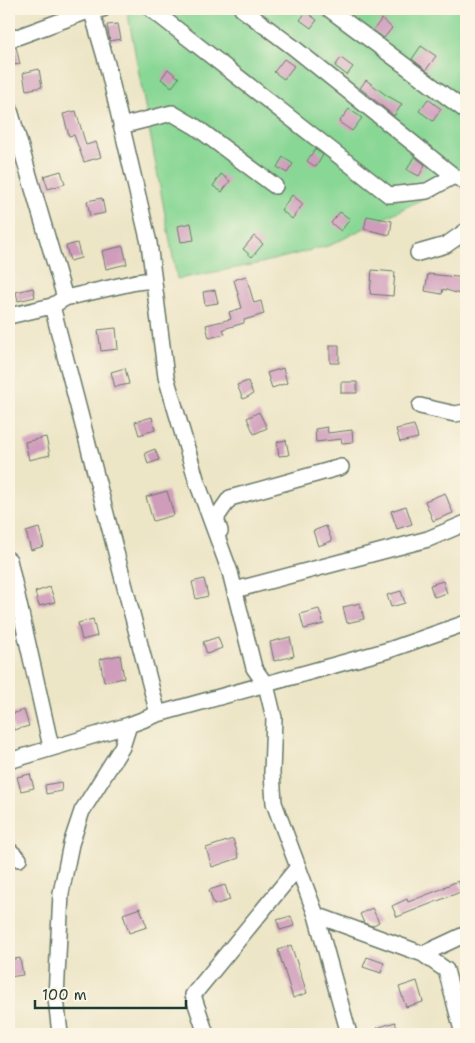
<svg xmlns="http://www.w3.org/2000/svg" width="475" height="1043" font-family="'Shantell Sans',sans-serif">
<style>
.green{fill:#89d795;stroke:#548a64}
.building{fill:#cf9cbb}
.lines{fill:none;stroke-linecap:round;stroke-linejoin:round}
.minor-casing{stroke:#677867;stroke-width:18}
.minor{stroke:#fff;stroke-width:15}
</style>
<rect width="100%" height="100%" fill="#fcf5e5"/>
<filter id="ink" filterUnits="userSpaceOnUse"><feTurbulence type="fractalNoise" baseFrequency=".02" numOctaves="2"/><feDisplacementMap in="SourceGraphic" scale="10" xChannelSelector="R" yChannelSelector="G"/><feConvolveMatrix kernelMatrix="1 2 1 2 8 2 1 2 1" color-interpolation-filters="sRGB"/></filter>
<filter id="wash" filterUnits="userSpaceOnUse"><feTurbulence type="fractalNoise" baseFrequency=".0096" numOctaves="4" result="noise"/><feDisplacementMap in="SourceGraphic" scale="20" xChannelSelector="R" yChannelSelector="G"/><feGaussianBlur stdDeviation="1.12" result="paint"/><feColorMatrix in="noise" values="0 0 0 0 0 0 0 0 0 0 0 0 0 0 0 0 0 1.4 0 .05"/><feComposite in="paint" operator="in"/></filter>
<g filter="url(#wash)">
<rect width="100%" height="100%" fill="#ece5c6"/>
<path class="green" d="M127,9H466V192L456,182L331,245L257,264L177,279Z"/>
<g id="blocks">
<path class="building" d="M306,12L317,20L311,28L300,20Z
M382,19L392,28L384,38L373,30Z
M118,24L121,39L110,41L107,25Z
M421,46L436,56L426,70L412,59Z
M16,47L20,64L12,65L9,49Z
M341,58L353,67L347,75L335,66Z
M284,59L294,66L284,79L274,72Z
M39,69L42,87L26,90L23,73Z
M168,69L179,78L172,87L161,79Z
M366,80L386,95L402,104L394,116L360,88Z
M428,99L441,109L433,121L419,111Z
M349,109L362,118L352,131L339,122Z
M76,111L86,145L96,142L101,157L84,162L74,135L69,136L63,114Z
M315,149L323,155L316,167L307,161Z
M414,156L425,165L419,176L407,170Z
M283,157L293,164L287,173L277,167Z
M61,171L65,184L48,189L44,176Z
M221,174L230,181L222,192L213,186Z
M292,195L303,204L292,219L281,210Z
M102,198L105,213L90,216L87,201Z
M340,212L350,219L341,231L331,223Z
M367,216L392,221L390,235L364,229Z
M191,223L194,240L181,242L178,226Z
M254,236L263,244L252,257L243,249Z
M77,243L81,258L70,261L66,246Z
M123,246L127,264L106,269L102,251Z
M372,270L395,272L393,296L370,294Z
M428,274L466,278V296L443,289L442,294L425,291Z
M246,276L254,303L261,301L264,314L244,320V323L223,329L225,334L209,338L206,325L231,319L229,312L242,308L234,280Z
M33,288L35,297L18,301L16,292Z
M215,290L218,303L205,305L203,292Z
M116,328L118,349L101,351L98,330Z
M330,345H339V363H330Z
M125,368L129,384L115,387L111,372Z
M283,368L287,383L272,388L267,373Z
M248,381L253,394L243,399L237,385Z
M341,382H357V393H341Z
M259,412L267,428L254,434L247,418Z
M152,417L155,430L139,435L135,422Z
M414,425L418,438L400,442L396,429Z
M327,427L328,433L352,430L353,442L342,443L341,439L316,442L315,429Z
M46,437L50,455L29,460L25,442Z
M286,440L289,455L279,456L277,442Z
M155,449L159,460L148,464L145,453Z
M167,491L174,515L153,521L146,497Z
M445,493L453,513L433,521L425,501Z
M406,506L412,524L397,529L391,511Z
M326,526L332,541L318,546L313,531Z
M39,528L44,546L31,550L26,532Z
M204,579L208,596L196,599L192,582Z
M443,581L447,593L434,597L430,585Z
M50,587L55,602L39,606L35,592Z
M401,591L405,603L391,607L387,595Z
M360,603L364,619L347,623L343,607Z
M319,609L324,624L304,629L300,614Z
M93,619L97,636L82,640L78,623Z
M218,637L222,648L207,654L203,642Z
M290,637L294,656L274,661L270,642Z
M120,655L124,678L104,682L100,659Z
M24,710L29,726L14,730L9,715Z
M30,774L34,788L21,791L17,777Z
M61,782L62,791L46,794L45,785Z
M233,839L239,858L212,867L206,848Z
M458,881L463,891L397,917L392,906L407,899L408,902L444,888V887Z
M225,885L230,900L214,905L209,890Z
M140,908L147,927L129,933L123,914Z
M372,908L379,922L372,926L364,923L360,914Z
M291,916L294,926L280,930L277,920Z
M291,945L307,993L293,998L278,950Z
M367,957L384,963L381,973L363,967Z
M20,958L23,975L9,977V960Z
M417,981L423,1002L406,1007L399,987Z
M395,1022L399,1034H379L377,1028Z"/>
</g>
</g>
<g filter="url(#ink)">
<use href="#blocks" fill-opacity="0" stroke="#677867" stroke-width="1"/>
<g class="lines">
<defs>
<path id="minor" d="M91,9L107,64L149,243L166,377L197,482L230,572L254,668L266,685L274,718L272,773L274,803L316,915L349,1034
M151,9L389,195L427,191L454,176
M242,9L293,47L454,176L466,182
M329,9L466,111
M9,40L91,10L103,9
M9,107L65,298
M121,126L172,113L196,127L275,186
M418,253L446,245L466,231
M52,306L158,714
M9,316L52,306L65,298L136,282L153,280
M420,406L455,414L466,412
M220,531L216,518L230,498L341,467
M9,560L51,747
M235,590L428,539L466,523
M9,761L129,725L158,714L389,650L466,623
M9,850L19,859
M316,915L423,954L446,970L463,1034
M423,954L466,934
M60,1034L56,998L61,893L71,844L82,811L122,747L129,725
M206,1034L193,995L298,867"/>
</defs>
<use href="#minor" class="minor-casing"/>
<use href="#minor" class="minor"/>
</g>
</g>
<rect width="475" height="1043" fill="none" stroke="#fcf5e5" stroke-width="30"/>
<path d="M35 1000v8h151v-8" fill="none" stroke="#1f3d34" stroke-width="2.5"/>
<text x="42" y="1000" font-size="15" fill="#1f3d34" stroke="#fcf5e5" stroke-width="4" paint-order="stroke">100 m</text>
</svg>
